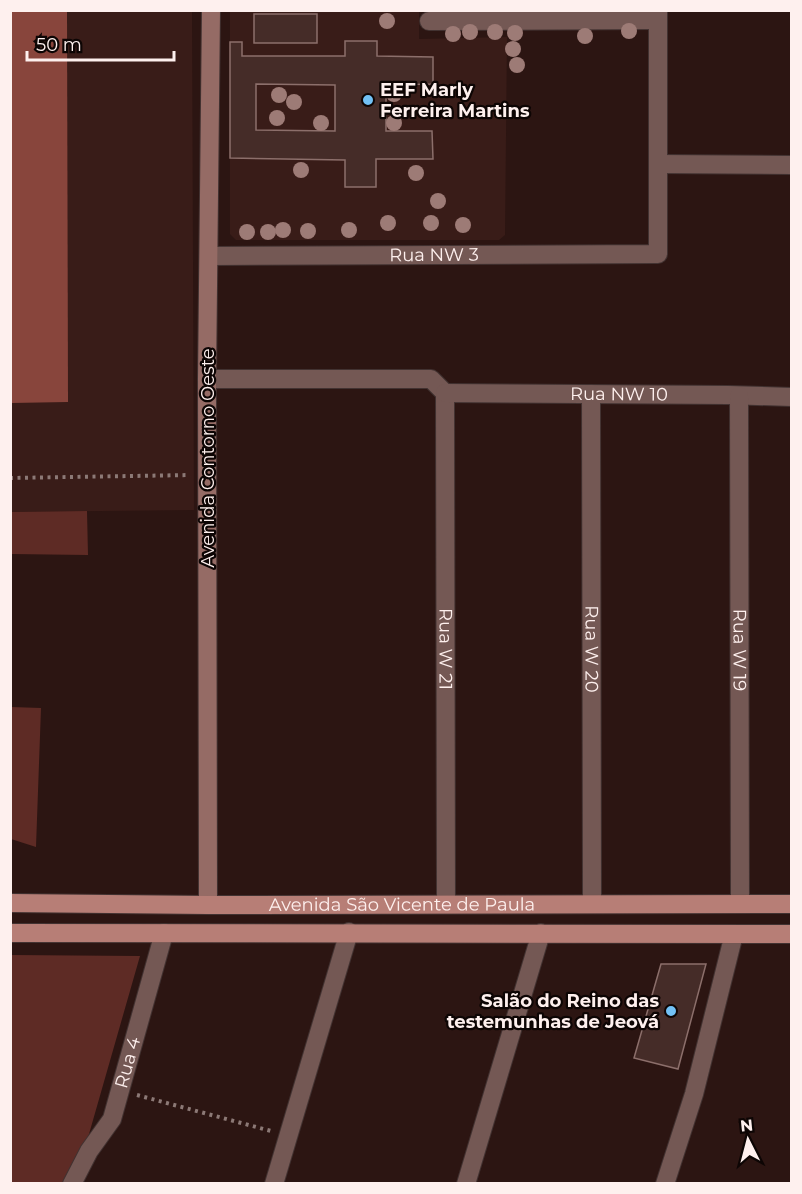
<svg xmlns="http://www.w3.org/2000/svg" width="802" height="1194" font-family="Montserrat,sans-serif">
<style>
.built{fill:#391c18}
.green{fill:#5e2b25}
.water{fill:#88453c}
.building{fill:#452c28;stroke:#8c6f6b;stroke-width:1.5;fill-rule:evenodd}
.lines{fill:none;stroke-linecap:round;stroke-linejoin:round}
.street-casing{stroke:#423231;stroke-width:20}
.secondary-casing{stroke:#423231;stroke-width:20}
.primary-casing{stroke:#423231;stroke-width:20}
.path{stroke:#8c7976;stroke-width:4;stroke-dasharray:3 4.5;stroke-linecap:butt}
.street{stroke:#745854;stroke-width:18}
.secondary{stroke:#956b65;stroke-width:18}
.primary{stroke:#b77e76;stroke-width:18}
.tree{fill:#9d7b76}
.poi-dot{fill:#72c1f5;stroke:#0d0504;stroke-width:2}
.labels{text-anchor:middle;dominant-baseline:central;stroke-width:4.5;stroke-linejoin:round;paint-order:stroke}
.poi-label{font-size:18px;font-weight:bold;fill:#fef0ee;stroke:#0d0504;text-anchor:start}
.street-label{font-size:18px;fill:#fef0ee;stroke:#0d0504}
</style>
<rect width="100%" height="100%" fill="#2c1512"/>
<path class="built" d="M10,11H192L194,510L11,512Z
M230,11H419V39L507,37L505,235L499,240H236L230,234Z"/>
<path class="green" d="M87,511L88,555L11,554V512Z
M11,707L41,708L36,847L11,839Z
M11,955L140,956L75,1183L11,1184Z"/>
<path class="water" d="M10,11H67L68,402L11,403Z"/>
<path class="building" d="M254,14H317V43H254Z
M345,41H377V56L433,57V84L386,85V131H432L433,159H376V187H345V160L230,158V42H242V56H345ZM256,84L335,85V131L256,130Z
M661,964H706L678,1069L634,1058Z"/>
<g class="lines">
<defs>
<g id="street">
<path d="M429,21L658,20"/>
<path d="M658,164L792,165"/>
<path id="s1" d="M210,256L658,254V10"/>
<path d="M207,379H431L445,393"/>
<path id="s2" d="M445,393L446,904"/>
<path id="s3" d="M445,393L728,395L792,397"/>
<path id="s4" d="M591,394L592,904"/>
<path id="s5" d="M739,396L740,904"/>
<path id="s6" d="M72,1184L89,1151L112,1119L164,933"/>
<path d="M274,1184L349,932"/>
<path d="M466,1184L541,933"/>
<path d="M665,1184L694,1094L734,934"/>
</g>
<path id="secondary" d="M208,905L207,379L211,10"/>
<g id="primary">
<path id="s7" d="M10,903L208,905L792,904"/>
<path d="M10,933L792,934"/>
</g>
</defs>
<use href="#street" class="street-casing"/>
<use href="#secondary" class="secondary-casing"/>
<use href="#primary" class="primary-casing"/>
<path class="path" d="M10,478L190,475
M137,1095L271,1131"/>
<use href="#street" class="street"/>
<use href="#secondary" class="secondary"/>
<use href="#primary" class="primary"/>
</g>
<g class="tree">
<circle cx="387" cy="21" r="8"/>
<circle cx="629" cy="31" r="8"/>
<circle cx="470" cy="32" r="8"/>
<circle cx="495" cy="32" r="8"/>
<circle cx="515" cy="33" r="8"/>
<circle cx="453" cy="34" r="8"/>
<circle cx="585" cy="36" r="8"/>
<circle cx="513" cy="49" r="8"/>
<circle cx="517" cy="65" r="8"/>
<circle cx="394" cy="94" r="8"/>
<circle cx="279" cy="95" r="8"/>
<circle cx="294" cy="102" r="8"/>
<circle cx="277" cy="118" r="8"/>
<circle cx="321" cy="123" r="8"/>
<circle cx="394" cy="123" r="8"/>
<circle cx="301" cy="170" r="8"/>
<circle cx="416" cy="173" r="8"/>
<circle cx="438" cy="201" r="8"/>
<circle cx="388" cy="223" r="8"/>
<circle cx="431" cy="223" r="8"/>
<circle cx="463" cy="225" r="8"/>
<circle cx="283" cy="230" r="8"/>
<circle cx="349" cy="230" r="8"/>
<circle cx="308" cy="231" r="8"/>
<circle cx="247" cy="232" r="8"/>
<circle cx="268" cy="232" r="8"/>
</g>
<g class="poi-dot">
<circle cx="368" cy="100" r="6"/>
<circle cx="671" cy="1011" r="6"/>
</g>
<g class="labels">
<g class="poi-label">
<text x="380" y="90">EEF Marly<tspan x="380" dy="21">Ferreira Martins</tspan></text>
<text x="659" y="1001" text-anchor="end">Salão do Reino das<tspan x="659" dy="21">testemunhas de Jeová</tspan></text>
</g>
<g class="street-label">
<text stroke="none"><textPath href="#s1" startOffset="224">Rua NW 3</textPath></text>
<text stroke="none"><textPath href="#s3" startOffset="174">Rua NW 10</textPath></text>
<text transform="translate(208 458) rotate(-90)">Avenida Contorno Oeste</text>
<text stroke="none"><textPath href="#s2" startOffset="256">Rua W 21</textPath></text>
<text stroke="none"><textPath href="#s4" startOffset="255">Rua W 20</textPath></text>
<text stroke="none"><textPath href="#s5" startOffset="254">Rua W 19</textPath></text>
<text stroke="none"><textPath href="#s7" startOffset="392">Avenida São Vicente de Paula</textPath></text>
<text stroke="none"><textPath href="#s6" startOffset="135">Rua 4</textPath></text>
</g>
</g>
<rect width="802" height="1194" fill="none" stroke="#fef0ee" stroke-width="24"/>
<g transform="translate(748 1140) rotate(354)" stroke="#0d0504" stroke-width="4.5" paint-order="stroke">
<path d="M0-4.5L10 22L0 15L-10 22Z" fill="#fef0ee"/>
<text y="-9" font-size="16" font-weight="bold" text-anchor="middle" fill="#fef0ee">N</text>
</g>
<path d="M27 51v9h147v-9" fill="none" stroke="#fef0ee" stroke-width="3"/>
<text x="36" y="51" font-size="18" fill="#fef0ee" stroke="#0d0504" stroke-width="4.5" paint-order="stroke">50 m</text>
</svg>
